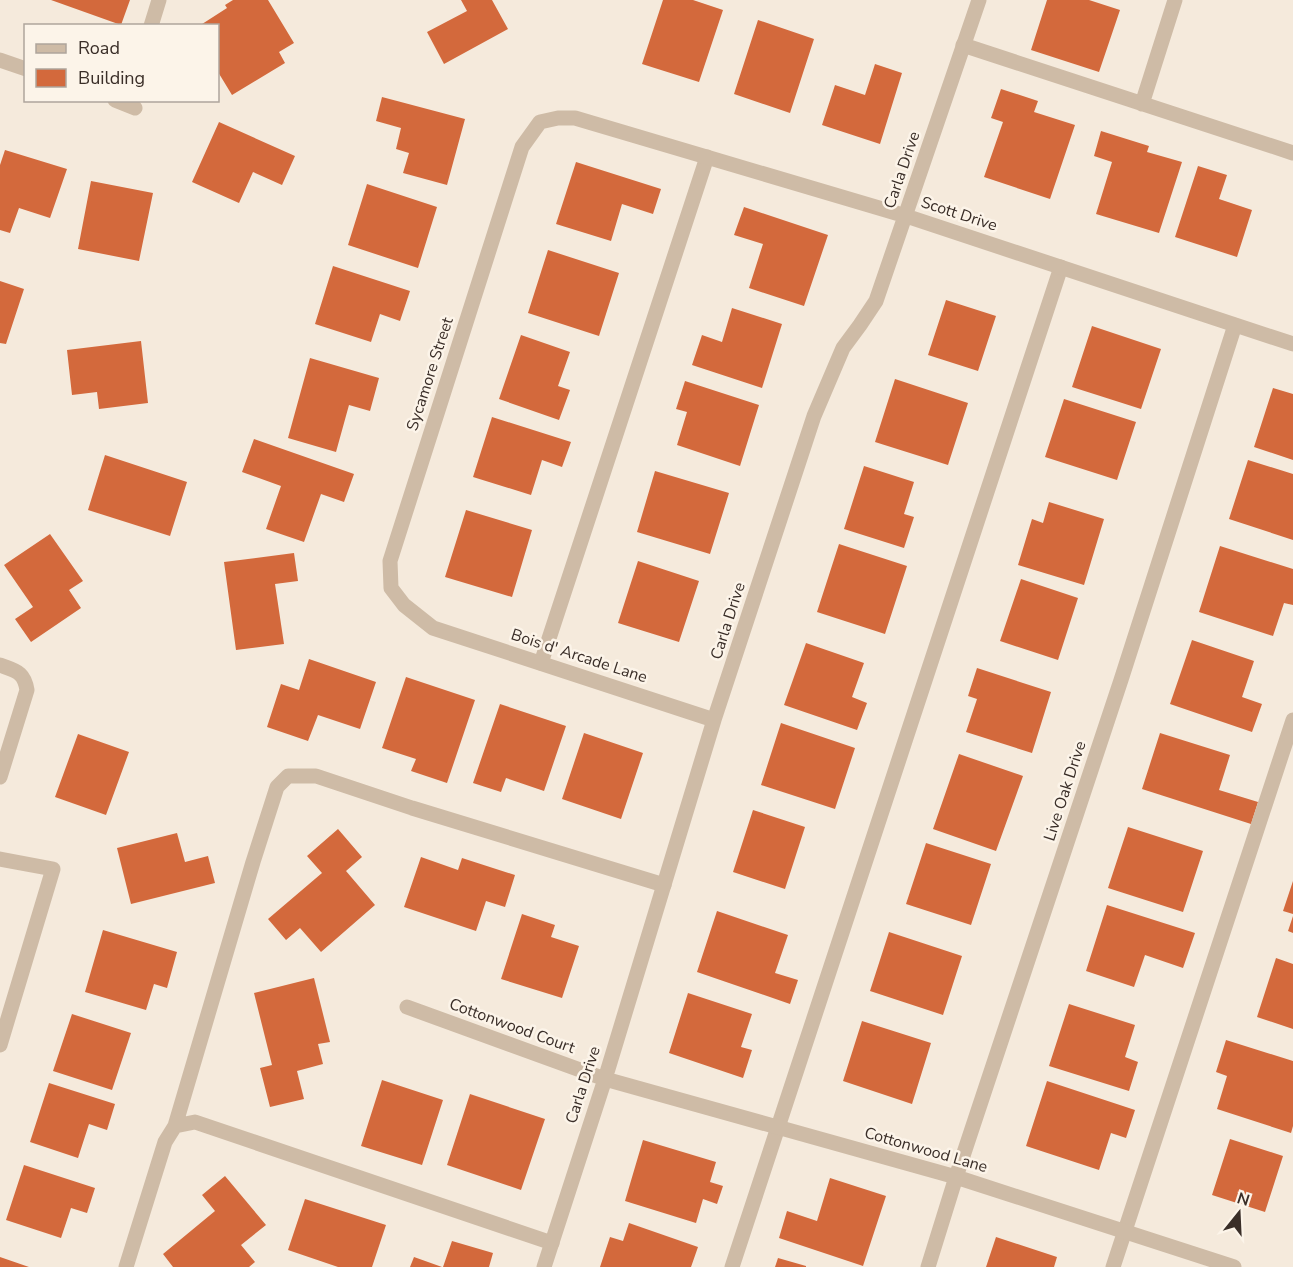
<svg xmlns="http://www.w3.org/2000/svg" width="1293" height="1267" font-family="'Nunito Sans',sans-serif">
<style>
.building{fill:#d3693c}
.lines{fill:none;stroke-linecap:round;stroke-linejoin:round}
.lane{stroke:#cebba6;stroke-width:15}
.street{stroke:#cebba6;stroke-width:15}
.labels{text-anchor:middle;dominant-baseline:central;stroke-width:5;stroke-linejoin:round;paint-order:stroke}
.street-label{font-size:16px;fill:#3a2e28;stroke:#fcf4e9}
</style>
<rect width="100%" height="100%" fill="#f5eadc"/>
<path class="building" d="M51,0H130L121,25Z
M233,0H268L294,43L279,52L285,63L232,95L218,72V26H199L227,8L225,5Z
M461,0H492L508,29L444,64L427,32L467,11Z
M663,0H693L723,10L699,82L642,64Z
M1047,0H1089L1120,10L1099,72L1031,50Z
M758,20L814,39L790,113L734,94Z
M875,64L902,73L880,144L822,125L835,85L865,95Z
M1001,89L1038,101L1034,112L1075,125L1050,199L984,177L1003,122L991,118Z
M382,97L465,119L447,185L403,173L409,153L396,149L401,128L376,121Z
M219,122L295,156L282,185L253,172L239,203L192,182Z
M1101,131L1149,146L1147,152L1182,162L1159,233L1096,214L1112,162L1094,156Z
M5,150L67,169L50,218L19,208L10,233L0,230V165Z
M576,162L661,189L653,214L622,204L611,241L556,224Z
M1198,166L1227,175L1219,199L1252,210L1237,257L1175,237Z
M91,181L153,193L139,261L78,249Z
M367,184L437,207L418,268L348,245Z
M744,207L828,235L804,306L749,288L763,244L734,235Z
M548,250L619,273L599,336L528,313Z
M333,266L410,291L400,321L380,314L371,342L315,324Z
M0,281L24,289L6,344L0,343Z
M946,300L996,316L978,371L928,355Z
M732,308L782,324L762,388L692,365L702,335L722,342Z
M1092,326L1161,349L1141,409L1072,387Z
M521,335L570,352L558,386L570,390L559,420L499,399Z
M141,341L148,403L99,409L97,392L72,395L67,350Z
M310,358L379,378L370,411L349,405L336,452L288,438Z
M895,379L968,403L948,465L875,442Z
M685,381L759,405L740,466L677,445L687,412L676,409Z
M1273,388L1293,394V460L1254,447Z
M1064,399L1136,422L1117,480L1045,457Z
M492,417L571,442L562,467L542,460L531,495L473,477Z
M254,439L354,474L344,502L321,494L304,542L266,529L281,486L242,472Z
M105,455L187,482L170,536L88,510Z
M1248,460L1293,474V540L1229,519Z
M864,466L914,482L904,514L914,517L904,548L844,529Z
M655,471L729,493L710,554L637,532Z
M1049,502L1104,519L1084,585L1018,565L1032,519L1043,523Z
M466,510L532,530L512,597L445,577Z
M50,534L83,581L69,590L81,608L31,642L15,619L33,607L4,565Z
M839,544L907,566L885,634L817,612Z
M1220,546L1293,569V605L1284,603L1273,636L1199,612Z
M294,553L298,581L275,584L284,644L236,650L224,562Z
M638,561L699,581L679,642L618,623Z
M1021,579L1078,598L1058,660L1000,641Z
M1192,640L1254,661L1242,697L1262,704L1252,732L1170,704Z
M806,643L864,663L852,697L867,703L857,730L784,705Z
M309,659L376,682L360,729L318,715L308,741L267,727L281,684L299,690Z
M977,668L1051,692L1032,753L966,732L977,699L968,696Z
M406,677L475,700L447,783L411,771L416,759L382,748Z
M500,704L566,726L544,791L506,778L501,792L473,783Z
M781,723L855,748L835,809L761,785Z
M584,733L643,753L621,819L562,799Z
M1160,733L1230,755L1219,790L1258,802L1251,824L1142,789Z
M78,734L129,752L106,815L55,797Z
M959,754L1023,776L996,851L933,829Z
M753,810L805,827L785,889L733,872Z
M1128,827L1203,851L1183,912L1108,888Z
M338,829L362,857L346,871L375,905L321,952L300,928L286,940L268,919L322,873L307,856Z
M177,833L185,862L208,856L215,883L131,904L117,848Z
M926,843L991,864L971,925L906,904Z
M421,857L458,870L462,858L515,875L505,907L486,901L476,931L404,907Z
M1293,881V914L1283,911Z
M1107,905L1195,933L1183,968L1145,955L1134,987L1086,971Z
M717,911L788,935L775,973L798,980L790,1004L697,972Z
M522,914L555,925L551,937L579,946L562,998L501,979Z
M1293,916V933L1288,931Z
M103,930L177,952L167,988L154,984L146,1010L85,992Z
M889,932L962,956L943,1015L870,991Z
M1276,958L1293,964V1029L1257,1017Z
M314,978L330,1042L318,1044L323,1064L297,1071L304,1099L270,1107L260,1068L272,1065L254,993Z
M688,993L752,1014L741,1047L752,1050L743,1078L669,1053Z
M1069,1004L1135,1025L1125,1057L1138,1062L1129,1091L1049,1066Z
M72,1014L131,1033L112,1090L53,1071Z
M862,1021L931,1043L912,1104L843,1081Z
M1226,1040L1293,1061V1126L1291,1133L1217,1109L1227,1076L1216,1072Z
M382,1080L443,1100L422,1165L361,1146Z
M1047,1081L1135,1110L1126,1138L1111,1133L1099,1170L1026,1146Z
M49,1083L115,1104L107,1130L89,1124L78,1158L30,1142Z
M470,1094L545,1119L521,1190L447,1165Z
M1230,1139L1283,1156L1265,1212L1212,1195Z
M643,1140L716,1162L710,1182L723,1186L717,1204L703,1199L696,1223L625,1201Z
M24,1165L95,1188L87,1213L71,1208L61,1238L6,1220Z
M225,1176L266,1225L241,1245L255,1262L249,1267H173L163,1254L215,1211L202,1195Z
M830,1178L886,1196L863,1266L779,1238L787,1211L817,1221Z
M305,1199L386,1225L372,1267H338L288,1250Z
M629,1223L698,1247L691,1267H600L610,1237L623,1241Z
M996,1237L1057,1257L1054,1267H986Z
M452,1241L493,1253L489,1267H443Z
M0,1257L29,1267H0Z
M414,1257L442,1267H410Z
M778,1258L806,1266V1267H775Z"/>
<g class="lines">
<path class="lane" d="M151,26L159,0
M963,45L1293,153
M1142,104L1175,0
M541,663L707,157
M0,665C15,671 24,671 27,690L0,777
M175,1126L253,862L277,787L288,776H316L412,808L664,885
M126,1267L165,1142L175,1126L195,1122L552,1243
M732,1267L1061,267
M1113,1267L1293,720"/>
<path class="street" d="M0,60L26,69
M115,100L135,108
M714,720L433,628L404,605L391,588L390,561L522,147L540,122L558,118H575L906,216L1293,344
M0,859L53,869L0,1045
M407,1007L605,1079L956,1177L1234,1267
M544,1267L605,1079L714,720L814,416L843,348L860,325L876,301L979,0
M928,1267L956,1177L1121,680L1235,325"/>
</g>
<g class="labels">
<g class="street-label">
<text transform="translate(902 170) rotate(-71)">Carla Drive</text>
<text transform="translate(959 214) rotate(18)">Scott Drive</text>
<text transform="translate(430 374) rotate(-72)">Sycamore Street</text>
<text transform="translate(728 621) rotate(-72)">Carla Drive</text>
<text transform="translate(579 656) rotate(18)">Bois d' Arcade Lane</text>
<text transform="translate(1065 791) rotate(-72)">Live Oak Drive</text>
<text transform="translate(512 1026) rotate(20)">Cottonwood Court</text>
<text transform="translate(583 1085) rotate(-72)">Carla Drive</text>
<text transform="translate(926 1150) rotate(16)">Cottonwood Lane</text>
</g>
</g>
<rect x="24" y="24" width="195" height="78" fill="#fcf4e9" stroke="#aea59c" stroke-width="1.5"/>
<rect x="36" y="44" width="30" height="9" fill="#cebba6" stroke="#aea59c" stroke-width="1.5"/>
<text x="78" y="54" font-size="18" fill="#3a2e28">Road</text>
<rect x="36" y="69" width="30" height="18" fill="#d3693c" stroke="#aea59c" stroke-width="1.5"/>
<text x="78" y="84" font-size="18" fill="#3a2e28">Building</text>
<g transform="translate(1239 1213) rotate(18)" stroke="#fcf4e9" stroke-width="4.5" paint-order="stroke">
<path d="M0-4.5L10 22L0 15L-10 22Z" fill="#3a2e28"/>
<text y="-9" font-size="16" font-weight="bold" text-anchor="middle" fill="#3a2e28">N</text>
</g>
</svg>
